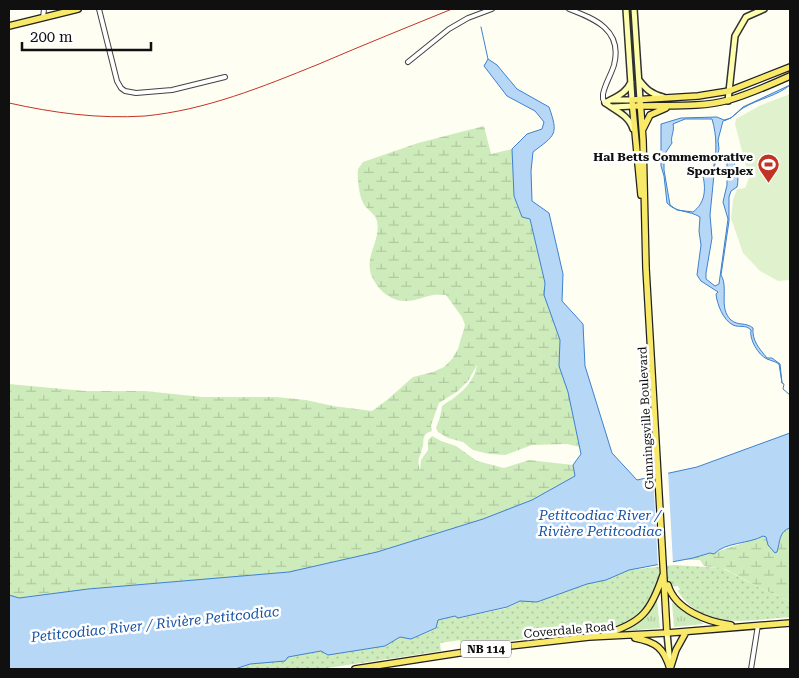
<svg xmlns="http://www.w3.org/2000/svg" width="799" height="678" font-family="'Roboto Serif',serif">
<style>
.grass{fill:url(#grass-tufts)}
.wetland{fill:url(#wetland-marsh)}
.park{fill:url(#park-dots)}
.pitch{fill:#e0f2cd}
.water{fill:#b7d7f7;stroke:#3d81cf;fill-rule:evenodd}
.pier{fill:#fffef3}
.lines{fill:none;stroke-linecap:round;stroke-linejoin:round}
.stream{stroke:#3d81cf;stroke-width:1}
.street-casing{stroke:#434343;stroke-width:6}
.secondary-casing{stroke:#323232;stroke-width:8}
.primary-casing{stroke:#212121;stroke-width:8}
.street{stroke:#fff;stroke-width:4}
.secondary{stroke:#fdffae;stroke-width:5}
.primary{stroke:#f9e968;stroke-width:5.5}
.rail{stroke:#c33325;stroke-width:1}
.labels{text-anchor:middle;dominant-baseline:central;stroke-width:5;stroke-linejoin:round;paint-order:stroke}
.shield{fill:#fff;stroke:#585858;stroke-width:1}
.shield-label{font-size:11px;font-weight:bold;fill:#101010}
.poi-label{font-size:12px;font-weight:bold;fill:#101010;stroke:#fff;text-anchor:end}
.street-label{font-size:12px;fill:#101010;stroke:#fff}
.water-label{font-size:14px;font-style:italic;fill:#1654a5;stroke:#fff}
</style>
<defs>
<pattern id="grass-tufts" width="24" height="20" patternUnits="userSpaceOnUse" patternTransform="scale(1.25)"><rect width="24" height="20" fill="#ceebbb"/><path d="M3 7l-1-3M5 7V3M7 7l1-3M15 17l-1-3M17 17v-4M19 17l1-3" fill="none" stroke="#b0c8a0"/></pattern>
<pattern id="wetland-marsh" width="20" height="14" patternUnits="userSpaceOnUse" patternTransform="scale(1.25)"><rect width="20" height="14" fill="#ceebbb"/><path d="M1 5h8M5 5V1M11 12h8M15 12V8" fill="none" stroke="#b0c8a0"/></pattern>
<pattern id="park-dots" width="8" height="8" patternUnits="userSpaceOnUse" patternTransform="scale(1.25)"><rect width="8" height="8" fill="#ceebbb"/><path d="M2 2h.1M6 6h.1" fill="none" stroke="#b0c8a0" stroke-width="1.8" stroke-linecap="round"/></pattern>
</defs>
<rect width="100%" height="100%" fill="#fffef3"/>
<path class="grass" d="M657,600L660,628L625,631L643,619Z
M672,603L681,607L704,624L674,627Z"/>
<path class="wetland" d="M484,126L491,154L512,149L514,196L522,217L530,219L545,283L544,295L560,340L559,366L568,392L580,447L567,444L532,445L505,455L489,454L473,450L463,442L448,438L438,432L436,428L440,417L442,406C446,402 451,401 455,397C466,389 475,378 477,365L468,381L458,391L439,403L431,425L432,431L427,433C421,439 425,442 422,449C419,460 417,458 420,471L421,460L428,450V440L432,436L441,441L456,446L477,461L504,468L529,460L573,465L575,476L532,500L483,519L377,552L289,572L88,589L19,598L9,595V384L85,391H145L202,397H276L306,400L333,406L372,411L387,400L413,377L433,372L444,367L452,359L458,349L465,325L462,317L446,295C429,292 419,302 404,301C396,301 386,296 381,290C355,262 382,246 377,221C375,214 369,211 365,206C359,198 357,179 358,169L363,162L418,143Z
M790,528V601L764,590L725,569L704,566L700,560H683L716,552L764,536L777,552C780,542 779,531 790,528Z"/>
<path class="park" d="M674,565L722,568L764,590L790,601V617C749,620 703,632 677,590H680L678,586L656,589L644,610L634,620L618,627L574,632L461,648L460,640L440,643L441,651L321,669H235L250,664L285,661L288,657L321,651L328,655L385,646L400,637L411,639L436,629L438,620L455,616L459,618L507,608L520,601L537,602L587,584L606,580L629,570Z"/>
<path class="pitch" d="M790,94V280L778,281L760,271L743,253L731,218L733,200L737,189L745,188L749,178L735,124L736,119L759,106Z"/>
<path class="water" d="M488,59L497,65L517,89L549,107C559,135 555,135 533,152L531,171L532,201L549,213L563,274L562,301L583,324L585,366L612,453L637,480L697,467L790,433V528C779,531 780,542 777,552L775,553L768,545L766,537L763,536C749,544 725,542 714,554L710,553L693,558L629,570L606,580L587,584L537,602L520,601L507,607L458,618L455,616L438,620L436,628L411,639L400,637L385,646L328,655L321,651L288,657L285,661L250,664L235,669H9V595L19,598L88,589L289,572L377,552L483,519L532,500L575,476L573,465L581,454L568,392L559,366L560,340L544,295L545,283L530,219L522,217L514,196L512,149L527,134L542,129L544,122L535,111L507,96L484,66Z
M790,85C777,96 758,99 743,108C736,113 732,119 723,121L718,140L719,149L715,164L710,215L712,238L706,273V279L715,286L719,284L728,219L723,202L727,185V157L730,154C735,164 740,175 737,187L731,191L729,197V221L721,275C729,288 718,308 731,320C738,326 746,322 753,328C752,341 759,348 767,358H772L780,364L782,383L779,364C774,361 772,361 767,359C758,355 749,339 751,330C745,324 739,328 733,325C723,320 717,304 716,294L718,292L701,281L697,275L701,245L699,231L700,217C689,210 676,213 667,203L664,176L661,166V124L681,118L717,117L724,120L731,118L743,107ZM685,119H712C717,136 717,152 713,170L703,176C706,190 705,203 693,212L677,210L670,205L664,170V155L672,143C670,137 675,131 673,124Z"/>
<path class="pier" d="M668,471L673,564L658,567L653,474Z"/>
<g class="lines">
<path class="stream" d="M481,27L488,59
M782,383L784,384L783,389L790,395"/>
<defs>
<path id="street" d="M99,9L117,81L121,88L125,91L136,93L172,90L225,77
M569,9C595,19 623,30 614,65C611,75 605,84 603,94V99L605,103
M43,18L44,9
M408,62L449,29L468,18L492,9
M751,669L758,625"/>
<path id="secondary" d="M634,9L640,100
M639,80C646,89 651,94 663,97
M631,82C626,94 615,97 605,103C617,111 629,116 633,129
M611,100H632L626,9
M728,101L735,36L746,17L764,9
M612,107L633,106
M667,633L670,664"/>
<path id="primary" d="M9,26L78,9
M640,100L643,140L646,268L667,633
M637,106C668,105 700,108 729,100C750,94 770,85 790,76
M643,129L650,115L666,108
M641,195L632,100L698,96L729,91L790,67
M668,585C675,610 708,622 731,625
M605,634C642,623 651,611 663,575
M635,638C656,642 664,648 670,669
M355,669L485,649L589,637L667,633L790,623
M670,669L676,650L686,632"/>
</defs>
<use href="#street" class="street-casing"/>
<use href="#secondary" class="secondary-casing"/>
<use href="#primary" class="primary-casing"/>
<use href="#street" class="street"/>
<use href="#secondary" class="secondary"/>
<use href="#primary" class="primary"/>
<path class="rail" d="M9,103C54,113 98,119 145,116C206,110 262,87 319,64C363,45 408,27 452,9"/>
</g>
<defs>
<symbol id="stadium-pin" viewBox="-11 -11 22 30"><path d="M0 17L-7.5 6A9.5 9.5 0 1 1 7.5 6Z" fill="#c33325" stroke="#fff"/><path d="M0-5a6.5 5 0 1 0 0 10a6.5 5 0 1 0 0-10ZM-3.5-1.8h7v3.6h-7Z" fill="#fff"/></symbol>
</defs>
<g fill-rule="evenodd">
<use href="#stadium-pin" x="756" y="152" width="25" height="34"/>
</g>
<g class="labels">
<rect class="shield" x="461" y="640.5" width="50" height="17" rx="4"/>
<g class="shield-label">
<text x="486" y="649">NB 114</text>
</g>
<g class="poi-label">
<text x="753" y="157">Hal Betts Commemorative<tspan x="753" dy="14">Sportsplex</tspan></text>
</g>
<g class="street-label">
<text transform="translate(646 418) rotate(-93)">Gunningsville Boulevard</text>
<text transform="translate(569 630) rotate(-5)">Coverdale Road</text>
</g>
<g class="water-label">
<text x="600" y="515">Petitcodiac River /<tspan x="600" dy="16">Rivière Petitcodiac</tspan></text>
<text transform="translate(155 624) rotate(-6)">Petitcodiac River / Rivière Petitcodiac</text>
</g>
</g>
<rect width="799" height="678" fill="none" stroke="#101010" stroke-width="20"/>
<path d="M22 42v8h129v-8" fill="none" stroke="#101010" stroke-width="2.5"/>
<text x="30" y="42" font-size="15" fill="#101010" stroke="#ffffff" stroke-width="4" paint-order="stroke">200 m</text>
</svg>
